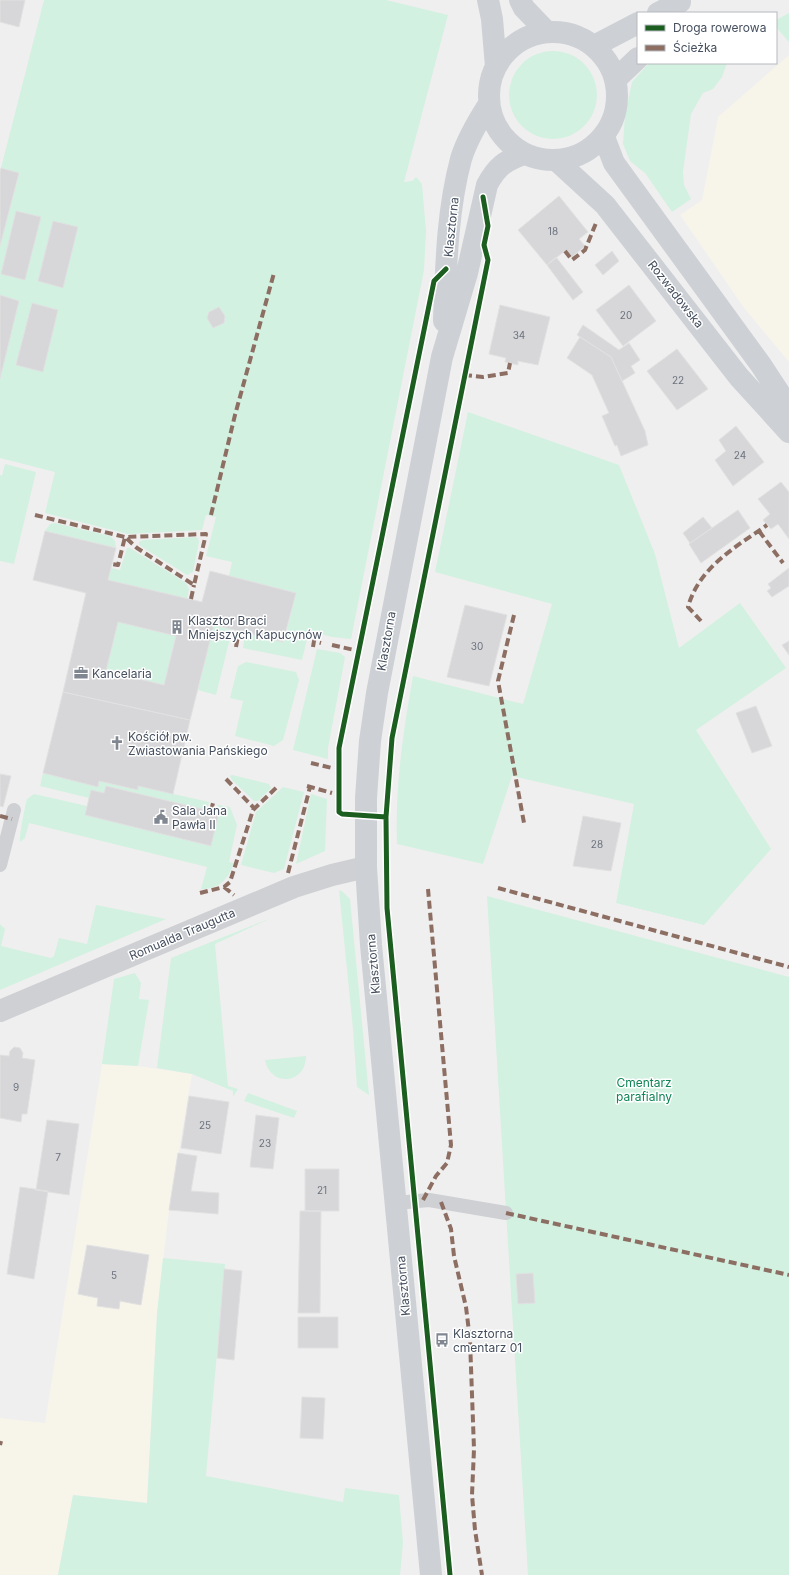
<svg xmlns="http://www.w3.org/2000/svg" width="789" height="1575" font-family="Inter,sans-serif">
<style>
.commercial{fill:#f7f4ea}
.green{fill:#d2f1e1}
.building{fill:#d7d7d9;stroke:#e1e1e2;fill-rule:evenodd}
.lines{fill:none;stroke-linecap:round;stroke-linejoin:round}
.lane{stroke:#ced0d4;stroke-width:14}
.street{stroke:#ced0d4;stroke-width:22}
.secondary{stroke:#cdd0d5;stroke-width:22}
.quiet{stroke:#8d6e63;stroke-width:4;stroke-dasharray:8 4;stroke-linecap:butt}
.cycleway-casing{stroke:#fff;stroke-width:8}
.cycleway{stroke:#1b5e20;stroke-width:5}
.labels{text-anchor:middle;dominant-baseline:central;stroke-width:3;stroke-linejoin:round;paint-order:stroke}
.number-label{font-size:10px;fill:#6b727e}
.street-label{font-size:12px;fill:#454f5e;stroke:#fff}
.poi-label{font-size:12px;fill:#454f5e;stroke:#fff;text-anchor:start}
.park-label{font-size:12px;fill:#0f8556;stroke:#fff}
</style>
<rect width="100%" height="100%" fill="#f0efef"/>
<path class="commercial" d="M789,55V362L744,308L680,215L702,200L718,117Z
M102,1064L138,1066L192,1074L169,1210L157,1314L147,1503L73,1495L59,1575H0V1418L45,1423Z"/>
<path class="green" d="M44,0H386L448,15L404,182L412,181L416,177L422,184L426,231L424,270L351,639L332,637L309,631L302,660L243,648L245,633L284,642L296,593L229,576L232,562L206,556L216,517L206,515L202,530L128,534L45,513L55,472L0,458V246L19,174L1,168Z
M789,13V42L776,27V20Z
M509 95a44 44 0 1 1 88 0a44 44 0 1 1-88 0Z
M649,63H727L722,77L713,89L703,93L691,114L683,172L684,185L691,199L672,212L645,173L630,161L623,144L625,115L632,82Z
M468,412L619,465L655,554L679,648L740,603L786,668L696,730L771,849L704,925L616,903L634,804L512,776L483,864L397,844C395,786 403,732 413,676L523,704L552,604L435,572Z
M5,464L36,472L14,564L0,561V475L2,476Z
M55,523L110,536L115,541L116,548L45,531L50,524Z
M195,537L198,538L199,542L193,572L187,575L139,545V542L143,540Z
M127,548H130L186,583L189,589L187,599L108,580L111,568L120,570Z
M118,622L176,636L164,685L106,671Z
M214,625L232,630L216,695L198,690Z
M317,649L340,653L345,657L328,748V759L293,750Z
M246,662L296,672L299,680L283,740L274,746L235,736L243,701L230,698L238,666Z
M43,773L98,786L99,781L137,790L138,786L209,802L207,810L106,786L104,793L89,798L40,786Z
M232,775L269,784L271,788L258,801H254L232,780L230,776Z
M283,787L304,792L284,869L274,873L241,865L256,812Z
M34,794L87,806L86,815L211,846L219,813H216L218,805L230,807L237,825L229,862L234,863C228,879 220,889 201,889L207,867L29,823L25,838L20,842C19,836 25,807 27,799Z
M311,794L327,799L325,851L296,864Z
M339,890L343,892L350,899L369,1095L357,1087L353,1029Z
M487,896L789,977V1575H528Z
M96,905L166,919L0,990V924L5,929L1,946L51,958L54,956L59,938L87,944Z
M271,918L215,944L228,1086L238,1089L233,1097V1091L192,1074L157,1068L171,958Z
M135,973L141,983L139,999L149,1000L138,1066L102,1064L114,979Z
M306,1056C306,1085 270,1087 265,1060Z
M248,1093L297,1111L294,1118L244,1101Z
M163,1258L225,1264L206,1476L343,1502L345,1488L399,1495L403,1543L400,1575H58L73,1495L147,1503L157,1314Z"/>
<path class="building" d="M0,0H25L19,27L0,22Z
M1,168L19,173L0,246V171Z
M559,196L588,232L579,239L585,246L572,257L566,250L547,265L518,230Z
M16,211L41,217L25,280L1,274Z
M53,221L78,227L63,288L38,281Z
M612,251L619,261L603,275L595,265Z
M556,257L583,292L573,300L547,265Z
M629,285L656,321L623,346L596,310Z
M0,295L19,301L0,379Z
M32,303L58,310L43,372L16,365Z
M500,305L550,317L538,365L518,361V365L505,362L506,358L489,354Z
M219,307L225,316L224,323L213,328L207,318L209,312Z
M583,325L619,350L629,343L640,360L631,366L635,373L622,381L611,357L577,335Z
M580,337L611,357L645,431L648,445L621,456L617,445L615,446L602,416L609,413L592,375L567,358Z
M677,349L708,389L677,410L647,371Z
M736,426L764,462L733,486L715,460L726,451L719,440Z
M781,482L789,492V539L778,524L771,529L763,520L770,514L758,499Z
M738,510L750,528L701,563L689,544Z
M703,517L712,528L690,543L683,533Z
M45,531L116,548L108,580L202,602L210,571L296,593L283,642L214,625L190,720L63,692L86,593L33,580ZM118,622L176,636L164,685L106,671Z
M789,568V586L772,597L767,591L771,588L768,584Z
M465,605L507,615L489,686L447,677Z
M789,641V655L782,645Z
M63,692L190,720L173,794L138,786V790L99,781L98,787L43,773Z
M756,706L772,746L752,753L736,713Z
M0,774L11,776L3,807L0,806Z
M106,786L219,813L211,846L85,815L91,790L104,793Z
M583,816L621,823L611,871L573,866Z
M14,1047L20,1048L23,1053L22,1058L35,1060L27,1114H22L21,1122L0,1118V1055L9,1056L10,1051Z
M189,1096L229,1102L221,1154L181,1148Z
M256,1115L279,1118L273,1169L250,1167Z
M47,1120L79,1124L69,1195L36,1190Z
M178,1153L197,1156L191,1191L219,1193L218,1214L169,1210Z
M305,1169H339V1211H305Z
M20,1187L48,1191L34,1279L7,1274Z
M300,1211H321L320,1313H298Z
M87,1245L149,1255L141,1305L120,1301L119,1309L97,1306L98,1298L78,1294Z
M224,1269L242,1271L234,1360L217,1358Z
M533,1273L535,1303L518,1304L516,1274Z
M298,1317H338V1348H298Z
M302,1397L325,1398L323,1439L300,1438Z"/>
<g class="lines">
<path class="lane" d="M0,865L14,810
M396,1203L429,1200L506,1213"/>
<path class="street" d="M0,1011L294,887L332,875L366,867"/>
<path class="secondary" d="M488,0L492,19L496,67
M520,0L524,8L547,32
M658,13L680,2
M489 96a64 64 0 1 1 128 0a64 64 0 1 1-128 0Z
M594,46L638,23
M616,79L638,58
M604,137L614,163L761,365L789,408
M557,161L605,205L739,377L789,432
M444,321C446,267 447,211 461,159C467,139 478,121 489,104
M431,1575L371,945L366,867V798L370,741L377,693L442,357L467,273L487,185C497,166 505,161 524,154"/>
<path class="quiet" d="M565,251L572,260L585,250L596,223
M464,375L483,377L508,373L510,363
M35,515L125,537L206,534L194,585L137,548L125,537L118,565L112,564
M211,515L235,415L274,273
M759,531L783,563
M191,599L194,585
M514,615L498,681L524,823
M701,621L688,607C699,567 736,547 767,525
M332,645L359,651
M236,647L239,631
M313,647L314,641L321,643
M311,763L332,768
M226,779L254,808
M307,786L332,793
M211,811L213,803
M0,816L12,819
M288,873L310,787
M224,887L234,895
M498,888L789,967
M200,893L224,887L230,882L253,810L278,786
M423,1200L436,1176L447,1163L451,1145L428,889
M441,1202L451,1229L454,1256L466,1307L470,1340L474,1449L472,1495L475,1530L482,1575
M506,1213L789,1275
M0,1445L1,1441"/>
<defs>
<path id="cycleway" d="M386,817L342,814L339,812V748L434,281L446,269
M450,1575L387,908L386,817L392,738L488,260L484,245L488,226L483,197"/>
</defs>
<use href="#cycleway" class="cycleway-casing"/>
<use href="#cycleway" class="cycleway"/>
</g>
<defs>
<symbol id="building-bare" viewBox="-9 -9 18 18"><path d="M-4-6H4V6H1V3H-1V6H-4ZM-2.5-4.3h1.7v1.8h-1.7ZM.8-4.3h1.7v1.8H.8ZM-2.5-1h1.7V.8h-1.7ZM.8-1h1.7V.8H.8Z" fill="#818791" stroke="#fff" stroke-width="2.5" paint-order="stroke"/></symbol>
<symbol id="office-bare" viewBox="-9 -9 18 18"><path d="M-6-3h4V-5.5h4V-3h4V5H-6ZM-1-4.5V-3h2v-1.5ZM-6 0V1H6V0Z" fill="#818791" stroke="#fff" stroke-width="2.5" paint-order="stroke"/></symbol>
<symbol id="church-bare" viewBox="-9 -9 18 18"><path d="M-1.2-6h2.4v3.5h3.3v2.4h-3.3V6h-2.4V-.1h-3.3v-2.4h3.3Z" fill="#818791" stroke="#fff" stroke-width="2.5" paint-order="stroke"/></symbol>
<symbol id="civic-bare" viewBox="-9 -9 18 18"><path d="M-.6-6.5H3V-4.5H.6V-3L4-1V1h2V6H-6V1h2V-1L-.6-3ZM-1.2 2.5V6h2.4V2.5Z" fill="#818791" stroke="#fff" stroke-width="2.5" paint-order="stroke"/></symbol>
<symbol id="bus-bare" viewBox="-9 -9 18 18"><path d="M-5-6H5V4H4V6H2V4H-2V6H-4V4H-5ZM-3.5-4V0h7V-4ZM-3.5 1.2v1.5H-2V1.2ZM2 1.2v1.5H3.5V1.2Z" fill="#818791" stroke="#fff" stroke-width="2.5" paint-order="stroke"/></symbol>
</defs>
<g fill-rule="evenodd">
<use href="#building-bare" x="167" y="617" width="20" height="20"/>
<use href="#office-bare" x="71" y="663" width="20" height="20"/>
<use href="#church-bare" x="107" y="733" width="20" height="20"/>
<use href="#civic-bare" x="151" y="807" width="20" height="20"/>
<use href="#bus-bare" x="432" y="1330" width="20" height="20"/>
</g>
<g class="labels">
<g class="number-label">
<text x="553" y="231">18</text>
<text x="626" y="315">20</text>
<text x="519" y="335">34</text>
<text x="678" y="380">22</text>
<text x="740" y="455">24</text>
<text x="477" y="646">30</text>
<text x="597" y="844">28</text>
<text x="16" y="1087">9</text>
<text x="205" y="1125">25</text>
<text x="265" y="1143">23</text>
<text x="58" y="1157">7</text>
<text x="322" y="1190">21</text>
<text x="114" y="1275">5</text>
</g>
<g class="street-label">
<text transform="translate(451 227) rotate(-84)">Klasztorna</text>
<text transform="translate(676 294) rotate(52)">Rozwadowska</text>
<text transform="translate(386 641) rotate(-80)">Klasztorna</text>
<text transform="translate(182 934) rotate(-23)">Romualda Traugutta</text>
<text transform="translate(373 964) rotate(-95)">Klasztorna</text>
<text transform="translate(403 1286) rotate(-95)">Klasztorna</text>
</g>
<g class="poi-label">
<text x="188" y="620">Klasztor Braci<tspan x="188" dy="14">Mniejszych Kapucynów</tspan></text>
<text x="92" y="673">Kancelaria</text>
<text x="128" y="736">Kościół pw.<tspan x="128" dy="14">Zwiastowania Pańskiego</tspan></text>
<text x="172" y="810">Sala Jana<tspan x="172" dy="14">Pawła II</tspan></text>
<text x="453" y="1333">Klasztorna<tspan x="453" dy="14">cmentarz 01</tspan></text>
</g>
<g class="park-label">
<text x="644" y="1082">Cmentarz<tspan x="644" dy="14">parafialny</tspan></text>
</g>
</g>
<rect x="637" y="12" width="140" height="52" fill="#ffffff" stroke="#b5b9bf"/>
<rect x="645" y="25" width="20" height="6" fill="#1b5e20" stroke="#b5b9bf"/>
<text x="673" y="32" font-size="12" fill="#454f5e">Droga rowerowa</text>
<rect x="645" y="45" width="20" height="6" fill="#8d6e63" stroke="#b5b9bf"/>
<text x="673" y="52" font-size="12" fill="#454f5e">Ścieżka</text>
</svg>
